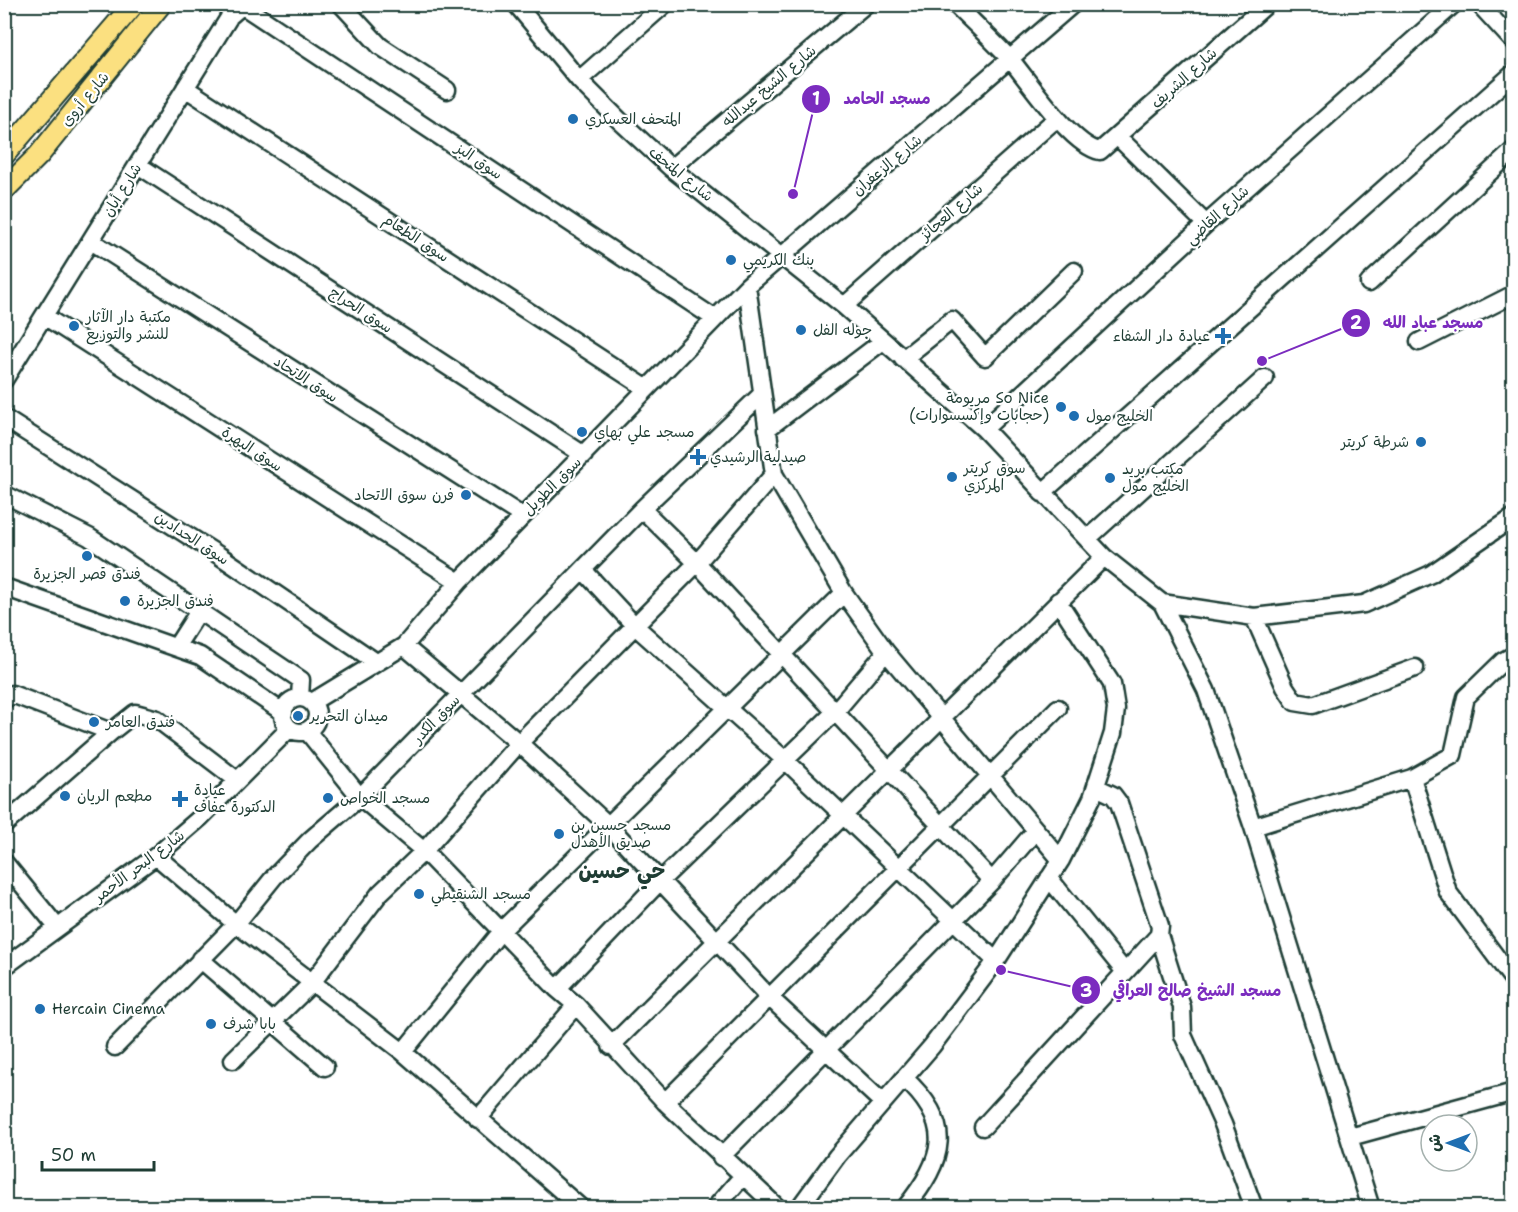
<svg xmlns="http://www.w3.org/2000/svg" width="1518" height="1212" font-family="'Shantell Sans','Playpen Sans Arabic',sans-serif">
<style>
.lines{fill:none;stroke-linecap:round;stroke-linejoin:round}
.minor-casing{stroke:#1f3d34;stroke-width:21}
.major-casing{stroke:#1f3d34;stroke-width:24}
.minor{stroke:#fff;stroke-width:16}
.major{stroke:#fbe080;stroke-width:20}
.poi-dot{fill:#1f6fb2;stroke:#fff;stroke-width:2}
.labels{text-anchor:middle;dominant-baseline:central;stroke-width:4.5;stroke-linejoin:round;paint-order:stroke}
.street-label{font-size:15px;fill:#1f3d34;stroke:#fff}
.poi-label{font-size:15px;fill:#1f3d34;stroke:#fff;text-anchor:start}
.district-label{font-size:21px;font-weight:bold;fill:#1f3d34;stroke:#fff}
.leader{fill:none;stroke:#7b2cbf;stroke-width:2}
.callout-dot{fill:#7b2cbf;stroke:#fff;stroke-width:2}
.mark-label{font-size:18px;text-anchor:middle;font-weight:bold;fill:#fff}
.callout-label{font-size:16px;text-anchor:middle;font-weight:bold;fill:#7b2cbf;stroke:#fff;stroke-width:4.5;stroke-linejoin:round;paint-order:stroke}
</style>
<rect width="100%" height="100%" fill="#fff"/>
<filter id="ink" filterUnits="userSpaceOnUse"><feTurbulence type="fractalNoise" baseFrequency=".0167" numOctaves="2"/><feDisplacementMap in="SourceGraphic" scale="12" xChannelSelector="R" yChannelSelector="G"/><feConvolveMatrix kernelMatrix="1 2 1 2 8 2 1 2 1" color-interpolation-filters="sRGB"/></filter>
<g filter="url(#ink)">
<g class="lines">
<defs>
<path id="minor" d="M341,4L380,46L447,90
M516,4L579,80L619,120L671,168L844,306L984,429L1104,557L1162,603L1206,690L1253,827L1371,1208
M955,4C974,23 993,41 1011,60C1030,83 1072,146 1100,151L1267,4
M1479,4L1514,42
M243,6L714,318
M579,80L665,4
M185,88L646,388
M1118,137L1206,224
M138,165L584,455
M671,168L866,4
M91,241L522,516
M1369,283L1514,150
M747,286L774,474L844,593L886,652L1061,860
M844,306L1057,118
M44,316L459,582
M1419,342L1514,294
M903,359L952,320L985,357L1074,271
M4,380L230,16L244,4
M4,418L220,556L376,662
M767,429L883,341
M984,429L1206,224L1454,4
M1042,493L1514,73
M4,494L89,537L301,680L300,698
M642,509L697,563L992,881
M1087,539L1265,378
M584,571L635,626L785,760L996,961
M4,587L200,656L284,713
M1162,603L1254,617L1364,604L1431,574L1514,517
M1254,617L1285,687L1295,702L1313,705L1415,668
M404,646L519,743L609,826L768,996L882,1102
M176,647L199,611
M283 715a17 17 0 1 1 34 0a17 17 0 1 1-34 0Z
M4,700L12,694L111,732L135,713L157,719L237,780
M312,702L404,646L459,582L747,286L1073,4
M307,731L360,797L424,851L557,989L576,1005L665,1102L778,1208
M1412,778L1448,892L1514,981
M4,825L111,732
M1253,827L1412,778L1453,755L1466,697L1503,661L1514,655
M156,856L236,924L403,1052L581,1208
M4,862L57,927
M1049,878L1125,972
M1159,935L1182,1007L1183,1035L1223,1124L1254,1208
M200,959L325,1067
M4,967L156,856L200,818L289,729
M557,989L660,881L835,712L886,652
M611,1046L1104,557
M115,1047L236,924L274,877L310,840L360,797L642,509L762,394
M403,1052L501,931L844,593
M233,1060L311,984L380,893L424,851L519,743L697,563L774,474
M904,1078C955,1124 945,1159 905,1208
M665,1102L1058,708
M478,1119L576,1005
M983,1127L1159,935L1160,926L1119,803L1113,795L1096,787
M1350,1137L1514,1092
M721,1157L992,881L1036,830
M715,1208L742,1177
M799,1208L837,1156L932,1046L996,961L1061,860L1092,798L1113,733L1116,709L1112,684L1058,601"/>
<path id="major" d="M4,155L134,4
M4,190L39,155L161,4"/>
</defs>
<use href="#minor" class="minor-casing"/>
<use href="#major" class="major-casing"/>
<use href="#minor" class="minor"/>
<use href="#major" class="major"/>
</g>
</g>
<g class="poi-dot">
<circle cx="573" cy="119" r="6"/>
<circle cx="731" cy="260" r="6"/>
<circle cx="74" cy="326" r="6"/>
<circle cx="801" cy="330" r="6"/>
<path d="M1220 327h6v6h6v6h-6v6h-6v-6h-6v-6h6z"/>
<circle cx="1061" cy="407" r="6"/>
<circle cx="1074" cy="416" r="6"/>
<circle cx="582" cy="432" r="6"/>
<circle cx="1421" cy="442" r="6"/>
<path d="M695 448h6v6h6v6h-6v6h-6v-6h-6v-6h6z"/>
<circle cx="952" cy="477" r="6"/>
<circle cx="1110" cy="478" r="6"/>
<circle cx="466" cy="495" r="6"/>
<circle cx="87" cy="556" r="6"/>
<circle cx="125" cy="601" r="6"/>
<circle cx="298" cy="716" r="6"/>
<circle cx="94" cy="722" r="6"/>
<circle cx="65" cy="796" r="6"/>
<circle cx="328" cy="798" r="6"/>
<path d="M177 790h6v6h6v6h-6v6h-6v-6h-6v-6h6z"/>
<circle cx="559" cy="834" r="6"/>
<circle cx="419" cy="894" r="6"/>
<circle cx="40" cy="1009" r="6"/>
<circle cx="211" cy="1024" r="6"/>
</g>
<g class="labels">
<g class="street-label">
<text transform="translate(1184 78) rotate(-42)">شارع الشريف</text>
<text transform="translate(769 86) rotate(-40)">شارع الشيخ عبدالله</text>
<text transform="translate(85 99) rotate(-50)">شارع أروى</text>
<text transform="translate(479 161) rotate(34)">سوق البز</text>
<text transform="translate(887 165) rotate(-40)">شارع الزعفران</text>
<text transform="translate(681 174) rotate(39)">شارع المتحف</text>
<text transform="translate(122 190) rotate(-58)">شارع أبان</text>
<text transform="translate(951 212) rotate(-41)">شارع العجائز</text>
<text transform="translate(1217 215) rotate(-42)">شارع القاضي</text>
<text transform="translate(416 238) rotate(33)">سوق الطعام</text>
<text transform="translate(361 310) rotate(33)">سوق الحراج</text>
<text transform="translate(306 379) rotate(33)">سوق الاتحاد</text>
<text transform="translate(252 449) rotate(33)">سوق البهرة</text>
<text transform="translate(552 486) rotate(-45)">سوق الطويل</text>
<text transform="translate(192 538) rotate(33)">سوق الحدادين</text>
<text transform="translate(436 719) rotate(-46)">سوق الكدر</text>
<text transform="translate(139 866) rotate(-37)">شارع البحر الأحمر</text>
</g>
<g class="poi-label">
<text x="585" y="119">المتحف العسكري</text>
<text x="743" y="260">بنك الكريمي</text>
<text x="86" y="317">مكتبة دار الآثار<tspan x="86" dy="17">للنشر والتوزيع</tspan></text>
<text x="813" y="330">جوله الفل</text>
<text x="1210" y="336" text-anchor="end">عيادة دار الشفاء</text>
<text x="1049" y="398" text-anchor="end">مريومة So Nice<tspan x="1049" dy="17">(حجابات وإكسسوارات)</tspan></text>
<text x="1086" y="416">الخليج مول</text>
<text x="594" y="432">مسجد علي بهاي</text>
<text x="1409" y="442" text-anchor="end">شرطة كريتر</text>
<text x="710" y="457">صيدلية الرشيدي</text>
<text x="964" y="468">سوق كريتر<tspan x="964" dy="17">المركزي</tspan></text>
<text x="1122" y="469">مكتب بريد<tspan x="1122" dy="17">الخليج مول</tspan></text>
<text x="454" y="495" text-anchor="end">فرن سوق الاتحاد</text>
<text x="87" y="574" text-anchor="middle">فندق قصر الجزيرة</text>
<text x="137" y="601">فندق الجزيرة</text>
<text x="310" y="716">ميدان التحرير</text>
<text x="106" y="722">فندق العامر</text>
<text x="194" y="790">عيادة<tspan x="194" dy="17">الدكتورة عفاف</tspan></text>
<text x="77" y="796">مطعم الريان</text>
<text x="340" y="798">مسجد الخواص</text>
<text x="571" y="825">مسجد حسين بن<tspan x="571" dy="17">صديق الأهدل</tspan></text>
<text x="431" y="894">مسجد الشنقيطي</text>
<text x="52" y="1009">Hercain Cinema</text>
<text x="223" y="1024">بابا شرف</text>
</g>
<g class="district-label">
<text x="622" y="871">حي حسين</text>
</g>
</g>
<path class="leader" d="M793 194L816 99M1262 361L1356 323M1001 970L1086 990"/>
<g class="callout-dot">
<circle cx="793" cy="194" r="6"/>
<circle cx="1262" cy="361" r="6"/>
<circle cx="1001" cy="970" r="6"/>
<circle cx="816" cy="99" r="15"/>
<circle cx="1356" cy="323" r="15"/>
<circle cx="1086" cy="990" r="15"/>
</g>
<g class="mark-label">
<text x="816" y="105">1</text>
<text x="1356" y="329">2</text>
<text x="1086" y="997">3</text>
</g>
<g class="callout-label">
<text x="887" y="104">مسجد الحامد</text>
<text x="1433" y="328">مسجد عباد الله</text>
<text x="1197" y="996">مسجد الشيخ صالح العراقي</text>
</g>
<rect width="1518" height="1212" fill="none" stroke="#fff" stroke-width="24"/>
<rect x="12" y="12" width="1494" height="1188" fill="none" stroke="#1f3d34" stroke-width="2" filter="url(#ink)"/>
<g transform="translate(1449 1143) rotate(270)"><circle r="28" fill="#ffffff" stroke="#a5b1ae" stroke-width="1.5"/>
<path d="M0-4.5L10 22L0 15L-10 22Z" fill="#1f6fb2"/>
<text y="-9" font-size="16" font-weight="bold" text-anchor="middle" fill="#1f3d34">ش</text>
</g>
<path d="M42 1161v9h112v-9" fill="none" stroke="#1f3d34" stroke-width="3"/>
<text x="51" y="1161" font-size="18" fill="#1f3d34" stroke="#ffffff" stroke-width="4.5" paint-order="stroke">50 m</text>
</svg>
